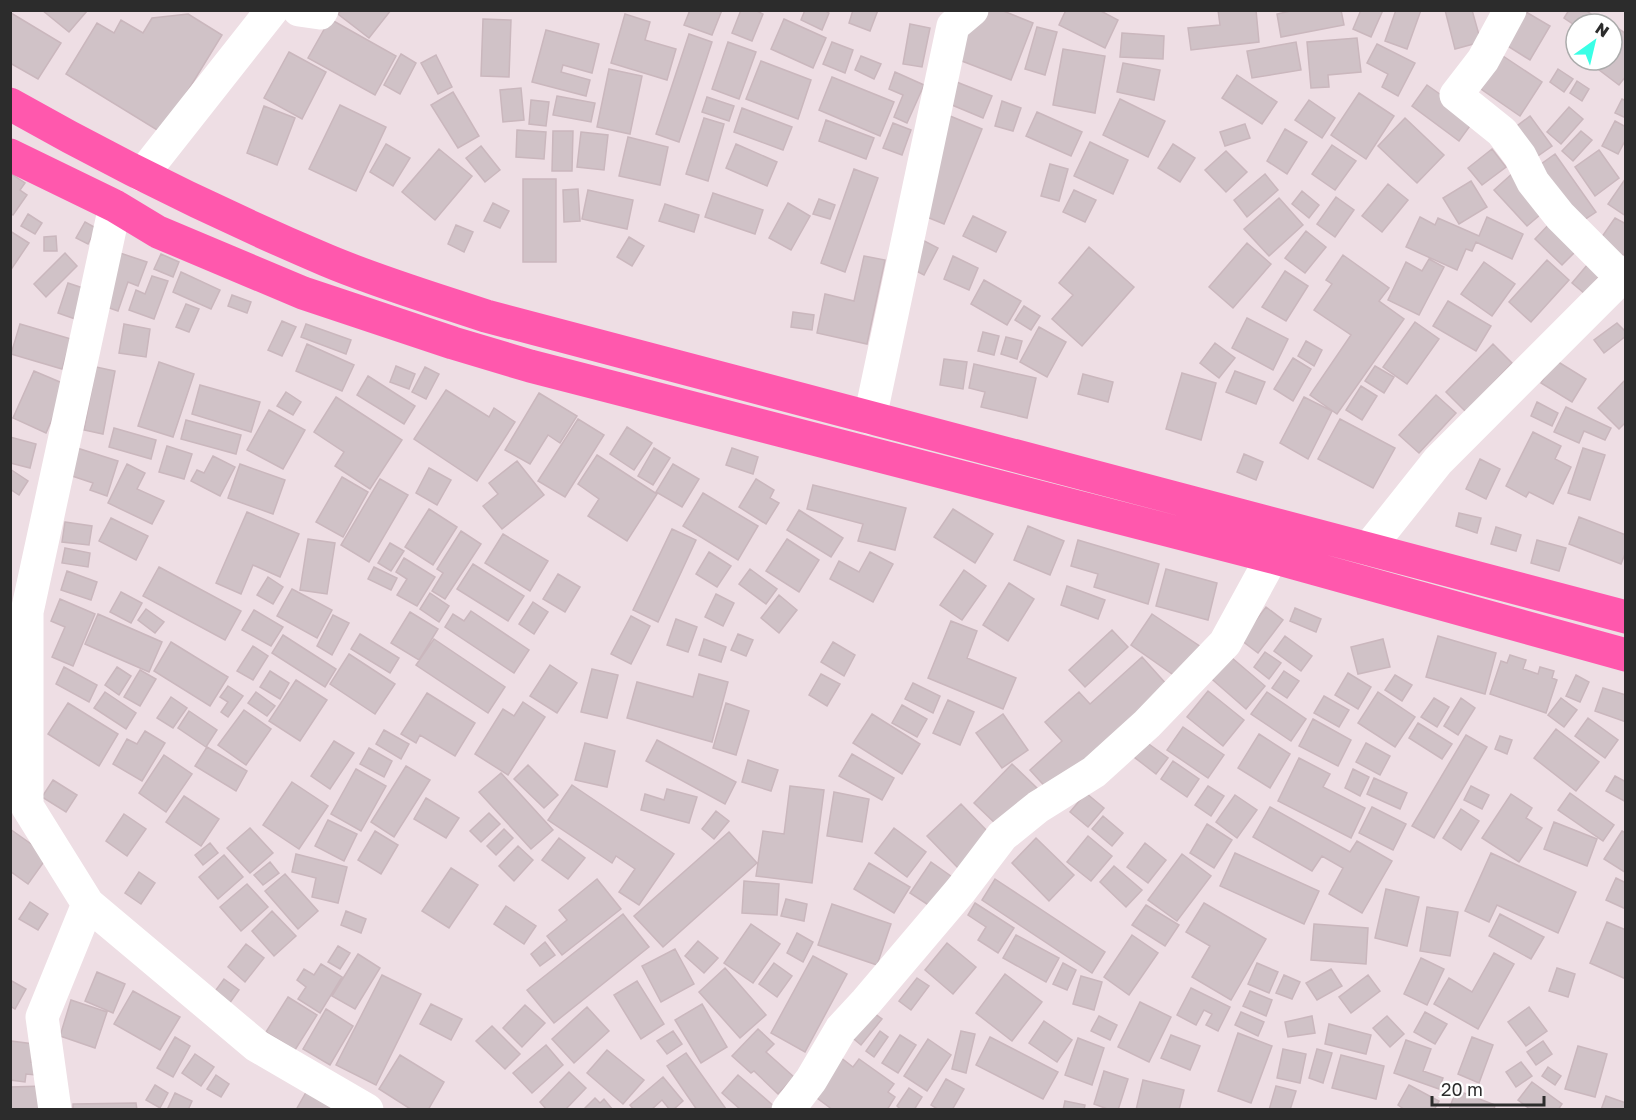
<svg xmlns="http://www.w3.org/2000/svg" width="1636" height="1120" font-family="'Golos Text',sans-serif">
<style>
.building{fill:#d0c2c7;stroke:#cab7bd;stroke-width:1.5}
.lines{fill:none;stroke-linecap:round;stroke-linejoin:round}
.street{stroke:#fff;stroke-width:33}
.highway{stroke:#ff58ad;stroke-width:33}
</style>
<rect width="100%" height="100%" fill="#eedee4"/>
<path class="building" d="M42,10H86L87,11L69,32Z
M341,10H391L369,38L338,14Z
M690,10H722L712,35L684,25Z
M741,10H755L763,14L752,41L732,33Z
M805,10H824L829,13L822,30L801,20Z
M853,10H878L870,31L849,23Z
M972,10H1001L1033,23L1011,80L954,58Z
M1066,10H1099L1118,20L1105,48L1059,25Z
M1218,10H1256L1259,42L1191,50L1188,28L1220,25Z
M1295,10H1341L1344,25L1281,37L1277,14Z
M1361,10H1383L1371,37L1353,29Z
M1396,10H1421L1407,49L1385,41Z
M1445,10H1472L1481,42L1455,49Z
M1569,10H1585L1597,18L1593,24H1576V26L1564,18Z
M1526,12L1550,26L1530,60L1506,45Z
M11,13L61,43L38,79L10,63Z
M188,14L222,35L162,133L66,74L97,23L114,33L121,20L143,33L152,18Z
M625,14L650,22L645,40L676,49L667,80L611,63Z
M330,19L396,56L375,95L308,58Z
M483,19L511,20L509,77L481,76Z
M784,19L826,38L813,68L771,49Z
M1611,23L1626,34V76L1619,85L1586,60H1612Z
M910,24L930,28L922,67L903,64Z
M1037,27L1057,32L1045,75L1025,69Z
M546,30L599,44L592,73L563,65L561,72L590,80L586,96L532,82Z
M1122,33L1164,36L1163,59L1120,57Z
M689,34L712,42L679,142L656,134Z
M1357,38L1361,72L1328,75L1329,87L1311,88L1307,42Z
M728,42L756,52L739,99L712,89Z
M832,42L853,50L845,73L823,64Z
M1296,42L1301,70L1252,78L1247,51Z
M1377,44L1415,63L1398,96L1382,87L1388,74L1367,63Z
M1063,49L1105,56L1095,113L1053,105Z
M289,52L326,72L302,119L264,98Z
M401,54L416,63L400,94L384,85Z
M436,55L452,87L438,94L421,63Z
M861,56L881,64L874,79L855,70Z
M1503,56L1542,82L1520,116L1481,89Z
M761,61L811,80L798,119L746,99Z
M1123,63L1160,70L1154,100L1117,92Z
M609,69L642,76L630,134L597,127Z
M1558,69L1573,79L1564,92L1550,82Z
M895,72L924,85L907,123L894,117L903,95L889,89Z
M1237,75L1277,102L1262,124L1222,98Z
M832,77L894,102L880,136L819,110Z
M949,79L992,96L983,118L940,100Z
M1577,81L1589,89L1582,101L1570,93Z
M1427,85L1475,119L1459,141L1412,106Z
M521,88L524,120L503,122L500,90Z
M453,92L479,136L458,148L431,105Z
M1359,93L1394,116L1366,159L1331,135Z
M557,96L595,103L591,122L553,115Z
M707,97L734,106L729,121L702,112Z
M1120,99L1165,121L1148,157L1103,135Z
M1622,99L1626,101V118L1615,113Z
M531,100L549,102L546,126L529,124Z
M1309,100L1335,118L1322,138L1295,120Z
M1002,101L1021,108L1013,131L995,126Z
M340,105L386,127L356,191L309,169Z
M264,106L295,118L277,165L247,153Z
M1569,107L1583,119L1561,144L1547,132Z
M742,108L792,127L783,150L734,132Z
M1037,112L1082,132L1071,156L1026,136Z
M945,114L982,129L944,224L907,209Z
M1530,116L1552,146L1535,158L1513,129Z
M704,118L724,124L708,181L686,174Z
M1405,118L1444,155L1417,183L1378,146Z
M826,120L874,138L866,159L819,141Z
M1615,121L1626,127V139L1618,154L1602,146Z
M893,123L911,130L902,155L883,148Z
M1245,124L1250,138L1225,146L1220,132Z
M1285,129L1307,142L1287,174L1267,161Z
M517,130L546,132L544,159L516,157Z
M553,131H573L572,171H552Z
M1581,131L1592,140L1573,161L1562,151Z
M581,132L608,135L604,170L577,167Z
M628,137L668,147L660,185L619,176Z
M1090,142L1128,160L1113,194L1074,176Z
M386,144L410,158L393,186L370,172Z
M736,144L777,162L767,186L726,168Z
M1173,144L1195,158L1180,182L1158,168Z
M1332,145L1356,161L1335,190L1312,174Z
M481,146L500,170L485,182L466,158Z
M439,149L472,176L435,220L402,192Z
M1492,149L1506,167L1482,185L1468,168Z
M1599,150L1619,178L1595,196L1575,167Z
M1226,151L1247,172L1226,192L1205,170Z
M1555,154L1596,212L1578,224L1537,167Z
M1050,164L1068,169L1059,201L1041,196Z
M854,169L878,178L845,272L821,263Z
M1514,172L1547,209L1527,226L1494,190Z
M10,173L25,183L20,190L27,195L13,215L10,213Z
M1265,174L1278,190L1247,217L1234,200Z
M1626,178V216L1608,204Z
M523,179H556V262H523Z
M1471,181L1487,207L1459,224L1443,198Z
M1388,184L1408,200L1382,232L1362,216Z
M578,189L580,221L564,222L563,190Z
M588,190L633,200L627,229L582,219Z
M1074,190L1096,200L1085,222L1063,212Z
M1302,191L1319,205L1309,218L1292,204Z
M713,193L763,210L755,234L705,217Z
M1336,197L1354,210L1335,237L1317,224Z
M1279,198L1303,225L1269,256L1244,229Z
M819,199L835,205L830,219L813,214Z
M493,203L509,211L500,228L484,221Z
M788,203L810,216L791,250L769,238Z
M665,204L699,215L694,232L659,221Z
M28,214L42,223L35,234L21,226Z
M973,216L1006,232L996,252L963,236Z
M1420,217L1435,225L1438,218L1479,236L1487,217L1523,234L1512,259L1476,242L1472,251L1466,249L1457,270L1406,247Z
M1615,218L1626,224V252L1622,256L1599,241Z
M85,222L96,228L88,244L76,238Z
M1551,222L1578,249L1562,265L1535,239Z
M456,225L473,232L464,252L448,244Z
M10,231L29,243L10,271Z
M1306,231L1326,247L1305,273L1285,258Z
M907,232L938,248L924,275L893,259Z
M56,236L57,251H44V237Z
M629,237L644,246L632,266L617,257Z
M1247,243L1271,264L1233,308L1209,287Z
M1089,247L1134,287L1082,346L1052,319L1073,295L1059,283Z
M117,252L147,262L138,286L128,282L118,311L98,304Z
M65,253L77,266L46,297L34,284Z
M161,254L179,262L173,277L154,269Z
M1343,255L1389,288L1379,301L1404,319L1337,414L1310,395L1351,335L1314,310L1332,284L1326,280Z
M864,256L885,260L867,344L817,333L825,294L854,301Z
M953,256L978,268L969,290L944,279Z
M1429,259L1444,267L1419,315L1388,300L1406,262L1422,271Z
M1547,260L1569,280L1531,322L1509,302Z
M1484,262L1515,284L1492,316L1461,294Z
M1588,264L1601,274L1585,294L1572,283Z
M1285,271L1308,286L1286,321L1262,307Z
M181,272L220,290L211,309L173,292Z
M152,276L168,281L154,319L129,310L136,290L145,294Z
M984,280L1021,301L1007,325L971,304Z
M68,283L89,290L78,320L58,313Z
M232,295L251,302L247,313L228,306Z
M1448,301L1491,326L1476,351L1433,326Z
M186,304L199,309L189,332L176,327Z
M1024,306L1040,316L1031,330L1015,320Z
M793,312L814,315L812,330L791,327Z
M1247,318L1288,339L1273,370L1232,348Z
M282,321L296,327L282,356L268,350Z
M1415,322L1439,339L1407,384L1383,367Z
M1617,323L1626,332V336L1604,353L1594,340Z
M20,324L71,339L62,369L11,354Z
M124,324L150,329L146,357L119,353Z
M306,324L351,340L346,354L301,337Z
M1039,327L1066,342L1047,377L1020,362Z
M983,332L999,336L994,355L978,351Z
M1006,337L1022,341L1017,359L1001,354Z
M1306,341L1322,350L1314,366L1298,356Z
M1215,343L1235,358L1219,378L1200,363Z
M307,344L354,365L342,391L296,371Z
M1493,344L1512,363L1466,412L1446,392Z
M1293,358L1311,369L1293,401L1274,389Z
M944,359L967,362L963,389L940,385Z
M1555,360L1586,379L1572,402L1541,383Z
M159,362L194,374L173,437L138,426Z
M974,364L1036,378L1027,418L981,407L985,392L969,388Z
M396,366L415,374L409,389L390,382Z
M1375,366L1394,377L1384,393L1365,381Z
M96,367L115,371L103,434L84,430Z
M425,367L439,374L426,399L412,392Z
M34,371L67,385L46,433L13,418Z
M1235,371L1265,382L1256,404L1226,392Z
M1182,373L1216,383L1201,440L1166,429Z
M1083,374L1113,382L1108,402L1078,394Z
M368,376L415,406L404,424L357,395Z
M1626,379V422L1619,429L1598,408Z
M200,385L260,402L251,432L192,414Z
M1361,386L1377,396L1362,420L1346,410Z
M446,390L489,417L494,408L515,422L477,481L414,439Z
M286,392L301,402L293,415L277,406Z
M539,393L577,416L560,443L548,435L530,464L505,450Z
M1436,395L1456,413L1419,453L1399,435Z
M336,397L402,440L370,489L335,466L344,452L314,432Z
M1304,397L1332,411L1308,459L1280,443Z
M1537,402L1558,413L1552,426L1531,416Z
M1566,407L1611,428L1605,440L1584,431L1579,443L1554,432Z
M269,410L305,430L283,469L247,450Z
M578,419L604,435L565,497L538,481Z
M1340,419L1395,448L1373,488L1318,459Z
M186,420L241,435L236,454L181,439Z
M627,427L652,443L634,470L610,454Z
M114,428L156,440L151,459L109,447Z
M1533,432L1561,446L1555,459L1571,467L1553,504L1529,492L1526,497L1506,486Z
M10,437L36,444L30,468L10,463Z
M167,446L192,454L184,479L159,472Z
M74,447L118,461L107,496L90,490L93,483L66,474Z
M654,448L670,458L653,485L638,476Z
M732,448L758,457L753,474L726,465Z
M1583,448L1605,455L1590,500L1568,493Z
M1244,454L1263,462L1256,480L1237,472Z
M597,455L657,494L627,541L588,516L599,499L578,484Z
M213,456L235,467L220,496L191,481L197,470L204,473Z
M1480,459L1500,469L1486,499L1466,489Z
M517,461L544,495L502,529L483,506L498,494L489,483Z
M127,464L145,473L137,489L164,501L152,524L108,503Z
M240,464L285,480L273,514L228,498Z
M673,464L699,479L682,507L656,492Z
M429,468L451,480L437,505L416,493Z
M10,469L28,481L19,495L10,489Z
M342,477L368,492L343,537L316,522Z
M380,479L408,495L369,562L341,545Z
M756,479L774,490L770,498L779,503L766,524L739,507Z
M813,485L906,508L895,550L858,541L863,524L807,509Z
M703,493L758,526L738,560L683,526Z
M429,509L457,527L433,565L405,547Z
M953,509L993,534L975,563L934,537Z
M799,510L843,538L831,557L787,530Z
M247,512L299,534L280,577L253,565L241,594L216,583Z
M1459,513L1481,518L1477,533L1456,526Z
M1579,517L1626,535V551L1621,564L1569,544Z
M111,518L148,536L136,560L99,541Z
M65,522L92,526L89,545L62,542Z
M1028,526L1064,541L1050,575L1014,560Z
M1496,527L1521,535L1516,551L1491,544Z
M672,529L696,540L658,622L633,610Z
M461,531L481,544L445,599L432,591L443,573L437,569Z
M503,534L548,561L530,591L485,563Z
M308,539L335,543L327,594L300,590Z
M787,539L819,560L799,592L766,571Z
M1078,540L1159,564L1148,604L1094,587L1098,574L1071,566Z
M1537,540L1566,548L1559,571L1531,563Z
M390,543L404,551L391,571L378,563Z
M65,548L90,553L88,567L62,563Z
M709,552L731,566L717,587L696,574Z
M870,552L893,564L873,602L830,579L839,561L859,572Z
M404,558L435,577L417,606L397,595L407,579L396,572Z
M473,564L524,596L508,621L457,589Z
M159,567L241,611L225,640L143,596Z
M374,567L397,578L391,590L368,579Z
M750,569L777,589L766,604L739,584Z
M1166,569L1217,583L1208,620L1156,606Z
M964,570L986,586L962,620L940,605Z
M67,571L97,582L91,600L61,590Z
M558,574L580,587L565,612L543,599Z
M268,577L283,587L273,604L257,595Z
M1009,583L1034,599L1008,641L983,625Z
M1067,586L1105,600L1098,619L1061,605Z
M292,589L332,610L317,638L277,616Z
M121,592L142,603L131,623L110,612Z
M430,593L449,606L439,622L420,609Z
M716,594L734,603L723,626L705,617Z
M779,595L797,610L779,633L761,618Z
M60,599L95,614L73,666L52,657L65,627L51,621Z
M533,602L548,612L534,634L519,624Z
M1266,607L1283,620L1258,653L1241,640Z
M1295,608L1321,619L1316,632L1290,621Z
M146,609L164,622L155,633L138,620Z
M254,610L283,627L271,646L242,630Z
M471,611L529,650L514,673L445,627L453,614L464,621Z
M410,612L438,629L419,660L391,643Z
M98,614L162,642L149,672L85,644Z
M1152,614L1204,649L1182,681L1131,645Z
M333,615L349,623L332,655L317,646Z
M631,616L650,626L631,664L611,654Z
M676,619L697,627L688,652L667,645Z
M951,621L977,631L967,658L1016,678L1003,709L928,678Z
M1112,630L1128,647L1085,687L1069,670Z
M360,634L399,658L390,673L351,649Z
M738,634L753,640L746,656L731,650Z
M283,635L336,669L325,687L272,653Z
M1285,636L1312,656L1301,671L1274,651Z
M1438,636L1496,653L1485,694L1426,677Z
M434,639L505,687L488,713L416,665Z
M704,639L726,647L721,662L699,655Z
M1383,639L1390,667L1358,674L1351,647Z
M171,642L228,677L210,706L154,671Z
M833,642L855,655L844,676L821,662Z
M253,646L268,656L253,680L237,671Z
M1225,652L1265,686L1246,709L1206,674Z
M1265,652L1281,663L1269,679L1254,667Z
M349,654L395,684L375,714L330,684Z
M1510,655L1526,660L1523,669L1538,674L1540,667L1554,671L1552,678L1557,680L1546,713L1490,694L1501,661L1507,663Z
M1142,657L1168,686L1050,792L1030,770L1062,741L1045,722L1079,692L1090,704Z
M550,665L577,683L557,713L530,696Z
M64,667L97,685L89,702L56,684Z
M117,667L131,676L119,695L105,685Z
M592,669L618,675L607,718L581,712Z
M140,670L156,679L140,706L124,697Z
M270,671L289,683L280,699L260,687Z
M1284,671L1299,681L1287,698L1272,688Z
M1348,673L1371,687L1358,709L1335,695Z
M699,674L728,682L712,742L627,718L637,682L693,697Z
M821,674L840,684L827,706L809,695Z
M1395,675L1412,685L1402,701L1385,690Z
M1576,675L1589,682L1580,702L1566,696Z
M296,680L327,700L300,741L269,721Z
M913,683L940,696L933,713L905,699Z
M228,686L243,696L228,717L221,712L228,702L220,697Z
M1603,688L1626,695V722L1595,711Z
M1208,691L1244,720L1223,746L1187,717Z
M105,692L136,713L126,729L94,708Z
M256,692L275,706L267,716L248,703Z
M1267,692L1306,719L1291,741L1251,714Z
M1378,692L1415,717L1395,747L1358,723Z
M427,693L475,723L455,756L420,735L416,743L401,734Z
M1324,696L1349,710L1339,727L1314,713Z
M171,697L187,708L173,728L157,718Z
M1434,698L1449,707L1437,727L1421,717Z
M1461,698L1475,708L1458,735L1444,726Z
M1561,698L1577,710L1564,727L1548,715Z
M948,700L974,712L960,745L933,733Z
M523,702L545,717L508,775L475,754L503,709L514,716Z
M68,703L118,734L99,766L48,734Z
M726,703L749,711L736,755L713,748Z
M902,705L927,719L917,737L892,723Z
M244,710L271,729L246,765L218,745Z
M189,711L217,730L206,747L178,728Z
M872,714L920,744L902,774L853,743Z
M1003,714L1028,750L1002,768L976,733Z
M1588,718L1618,740L1605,758L1575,736Z
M1313,719L1351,740L1338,766L1299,746Z
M1418,723L1452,744L1442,759L1409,738Z
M1183,727L1224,755L1208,778L1167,750Z
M1556,729L1599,762L1576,791L1534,758Z
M384,730L409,744L401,759L376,744Z
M145,731L165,743L142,781L113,764L127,739L137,744Z
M1259,734L1290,754L1270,788L1238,768Z
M1466,735L1487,747L1434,838L1412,826Z
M1500,736L1512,740L1507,754L1495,749Z
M657,740L736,782L725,804L646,761Z
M334,741L354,753L330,789L311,776Z
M1146,742L1168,758L1156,774L1134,757Z
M585,743L615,751L607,787L575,780Z
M1366,743L1390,756L1380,775L1356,762Z
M207,747L247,771L236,791L195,766Z
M369,748L392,761L384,777L360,764Z
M852,754L894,778L882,800L839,776Z
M164,755L192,774L166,812L139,793Z
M1299,758L1330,774L1323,787L1365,808L1351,838L1278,801Z
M748,760L778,770L771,791L742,782Z
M1173,761L1199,779L1187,797L1161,779Z
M1012,764L1037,788L999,827L974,803Z
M528,765L558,795L544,808L514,779Z
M406,766L430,780L394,837L371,822Z
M356,769L386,786L361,831L331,814Z
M1353,769L1369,777L1360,796L1345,788Z
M501,773L553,830L531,849L479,792Z
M1615,776L1626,782V802L1606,791Z
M1374,778L1407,793L1400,809L1367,794Z
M53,780L77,795L66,812L42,797Z
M292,782L328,806L299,849L263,825Z
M572,785L674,854L639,905L619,892L635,869L616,856L612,863L548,820Z
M790,786L824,790L812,883L756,876L763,831L784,834Z
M1208,786L1224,796L1211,816L1195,805Z
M1471,786L1489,795L1482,809L1464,800Z
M667,789L697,797L689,823L641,810L645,794L664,800Z
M834,792L869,799L862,842L827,836Z
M1086,793L1104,808L1088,827L1070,812Z
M1570,793L1614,825L1603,841L1558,810Z
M1511,794L1532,808L1526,818L1542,828L1519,862L1482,838Z
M1235,795L1257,810L1237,838L1216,822Z
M184,796L219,819L201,846L166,822Z
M426,798L459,818L446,838L414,819Z
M961,804L991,835L958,868L927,836Z
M1270,807L1350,852L1357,841L1392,861L1362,913L1329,894L1343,868L1322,856L1312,871L1253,837Z
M1372,807L1406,824L1393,850L1359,833Z
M1461,809L1479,821L1461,850L1443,838Z
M716,811L729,821L714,839L702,829Z
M489,813L500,824L481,842L470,831Z
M124,814L146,829L127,856L106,841Z
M1103,816L1123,833L1112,846L1092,829Z
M328,820L357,834L344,861L315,846Z
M1554,822L1597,839L1587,866L1544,849Z
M1207,824L1232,840L1214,868L1190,853Z
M250,828L273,853L250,873L227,848Z
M894,828L926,852L907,877L875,853Z
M10,829L48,856L28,884L10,871Z
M504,829L513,838L496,855L487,846Z
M375,831L398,845L381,874L358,860Z
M1622,831L1626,833V873L1604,859Z
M729,832L757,863L663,947L634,916Z
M1088,836L1112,856L1091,881L1067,862Z
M559,838L585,858L568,879L542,860Z
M1036,838L1074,875L1049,901L1012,863Z
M210,843L218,853L203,865L195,855Z
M1145,843L1166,860L1148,883L1127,867Z
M518,846L533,860L514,881L499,866Z
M1235,853L1319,891L1304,924L1220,886Z
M1491,853L1576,892L1558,933L1497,905L1489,922L1465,911Z
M296,854L347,867L338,903L312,897L316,878L292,872Z
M1182,854L1211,876L1177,921L1148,900Z
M224,855L243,877L218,899L199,877Z
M270,862L279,873L263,885L254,875Z
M931,862L955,879L936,910L910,893Z
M869,863L910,887L894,913L854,889Z
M1114,866L1142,890L1126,907L1100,882Z
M451,868L478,885L449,928L422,911Z
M139,872L155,883L141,904L125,893Z
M285,874L318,911L298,929L265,891Z
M1616,878L1626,883V909L1606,900Z
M597,879L621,909L562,955L547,936L567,920L559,910Z
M995,879L1105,952L1092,973L982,900Z
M744,881L779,884L777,915L742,913Z
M247,884L268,907L241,931L220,907Z
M1386,889L1419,897L1407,946L1375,938Z
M786,899L807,904L804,921L781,916Z
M30,902L48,914L38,930L19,919Z
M975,903L1014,928L998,953L978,940L986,927L968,915Z
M1204,903L1266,939L1231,1000L1192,977L1210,946L1186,932Z
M832,904L891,924L877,965L818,945Z
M1146,905L1179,925L1165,946L1132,925Z
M506,906L536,926L524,944L494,924Z
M1427,907L1458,912L1450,956L1420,951Z
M272,911L296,936L274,956L252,931Z
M346,911L366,919L361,933L341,925Z
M623,914L649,947L554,1023L527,990Z
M1500,914L1544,937L1531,959L1489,936Z
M1607,922L1626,930V979L1590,963Z
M751,924L780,944L753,983L724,963Z
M1314,924L1368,928L1366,964L1311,960Z
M797,933L813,942L803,962L787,953Z
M1016,935L1059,958L1046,982L1003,958Z
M1132,935L1158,953L1129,995L1104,977Z
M698,941L718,958L704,973L685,956Z
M545,942L555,955L540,966L531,954Z
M947,943L976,967L953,994L925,970Z
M246,944L264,958L245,982L228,967Z
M338,946L350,953L340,969L328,962Z
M675,949L694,984L661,1002L642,966Z
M1494,953L1514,964L1478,1029L1434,1004L1449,978L1472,992Z
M358,954L380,968L355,1009L332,996Z
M813,956L847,974L805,1052L771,1033Z
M1421,958L1444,969L1427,1005L1404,994Z
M774,963L792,976L777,997L759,984Z
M1063,963L1076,970L1067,990L1053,984Z
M1257,963L1278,972L1269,993L1248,984Z
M321,964L342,977L320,1013L298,999L306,987L297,980L304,969L314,975Z
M725,968L766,1015L740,1038L699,992Z
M1557,968L1575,974L1568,997L1549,991Z
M1331,969L1342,986L1317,1000L1306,983Z
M97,972L125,984L113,1013L85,1001Z
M1005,974L1042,1002L1012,1041L976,1013Z
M382,975L421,994L376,1085L336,1065Z
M1284,975L1300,982L1292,999L1276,993Z
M1368,975L1380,991L1351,1013L1339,997Z
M1081,976L1102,982L1094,1010L1073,1004Z
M917,978L929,986L911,1010L899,1001Z
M224,979L239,990L229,1004L213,994Z
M10,980L26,989L15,1009L10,1006Z
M637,981L664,1024L641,1039L614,995Z
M1191,988L1230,1007L1218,1031L1206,1025L1212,1014L1204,1010L1196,1025L1177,1015Z
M133,991L180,1017L160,1050L114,1024Z
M1250,991L1272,1000L1266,1016L1243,1006Z
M288,997L317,1015L295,1050L266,1032Z
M71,1000L107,1012L95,1048L60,1036Z
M1140,1002L1171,1017L1149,1062L1118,1047Z
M431,1004L462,1019L451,1040L420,1024Z
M702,1004L727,1047L701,1063L675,1020Z
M525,1005L545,1023L522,1047L503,1028Z
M587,1007L609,1031L574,1063L552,1039Z
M1529,1007L1547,1031L1526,1046L1508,1022Z
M326,1009L353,1026L330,1065L303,1049Z
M870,1010L882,1019L861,1045L849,1035Z
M1241,1012L1264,1022L1258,1036L1235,1025Z
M1425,1012L1447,1024L1435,1044L1414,1032Z
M1099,1016L1117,1025L1110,1040L1091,1031Z
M1312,1016L1315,1033L1288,1037L1285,1022Z
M1387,1016L1404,1034L1390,1047L1373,1028Z
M1044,1021L1072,1040L1057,1062L1029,1043Z
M1329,1024L1371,1035L1366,1054L1325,1044Z
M492,1026L520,1054L505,1069L476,1041Z
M758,1029L774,1044L766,1052L794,1077L778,1094L754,1071L751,1073L732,1056Z
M673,1031L682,1044L667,1054L657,1041Z
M880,1031L888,1037L874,1057L866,1051Z
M961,1031L975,1034L966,1073L952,1069Z
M1238,1033L1272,1046L1251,1103L1218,1091Z
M900,1035L916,1045L898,1073L882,1063Z
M1171,1035L1200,1046L1190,1070L1161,1058Z
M175,1037L190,1046L173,1077L157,1068Z
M990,1037L1058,1072L1043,1099L976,1065Z
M1472,1037L1493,1045L1479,1083L1458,1074Z
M1078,1038L1104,1048L1092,1085L1065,1075Z
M928,1039L951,1055L927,1091L904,1076Z
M1406,1040L1431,1049L1423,1071L1443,1078L1439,1089L1394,1073Z
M11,1041L34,1044L31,1062L38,1063L36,1075L26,1074L25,1082L10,1080Z
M1543,1041L1552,1054L1536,1065L1527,1052Z
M546,1045L563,1065L532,1093L513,1073Z
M1578,1046L1607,1054L1595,1097L1565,1089Z
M1283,1049L1306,1054L1300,1083L1277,1078Z
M1317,1049L1332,1053L1323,1083L1309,1078Z
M607,1050L644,1080L623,1104L587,1073Z
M686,1053L726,1109V1110H697L667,1066Z
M195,1054L214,1067L201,1086L182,1073Z
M400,1055L444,1082L428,1110H412L379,1089Z
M1341,1055L1384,1066L1376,1099L1332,1088Z
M840,1057L853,1067L859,1059L894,1084L888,1092L895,1097L887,1110H833L813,1095Z
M1521,1062L1532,1076L1516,1087L1506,1072Z
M1548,1067L1561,1076L1555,1085L1542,1076Z
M1104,1071L1128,1079L1118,1110H1110L1094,1104Z
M569,1072L586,1088L565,1110H547L540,1102Z
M216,1075L229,1084L221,1097L207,1089Z
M738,1075L776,1108L741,1110L722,1093Z
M663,1077L683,1101L673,1110H670L662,1100L651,1110H634L630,1105Z
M946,1079L964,1089L952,1110H939L931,1105Z
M1143,1080L1184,1090L1179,1110H1136Z
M1532,1082L1562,1104L1558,1110H1531L1518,1100Z
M155,1085L168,1093L160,1108L146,1100Z
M1409,1085L1439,1101L1434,1110H1405L1398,1105Z
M44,1086L45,1110H10V1087Z
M1276,1086L1296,1091L1290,1110H1269Z
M309,1087L347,1110H296Z
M909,1088L922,1097L914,1110H901L897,1106Z
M1456,1090L1495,1105L1494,1110H1449Z
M175,1093L192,1101L188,1110H167Z
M1606,1096L1626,1103L1625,1110H1601Z
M595,1098L600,1103L604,1099L613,1110H583Z
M1065,1101L1085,1105L1084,1110H1063Z
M136,1103L137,1110H73V1104Z"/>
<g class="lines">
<path class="street" d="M299,10L320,13L322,10
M1510,10L1483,60L1456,95L1502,132L1520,156L1533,182L1560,216L1621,277
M142,175L272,10
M870,418L953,26L972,10
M1368,549L1438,461L1626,273
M88,904L257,1046L367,1110
M55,1110L42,1017L88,904L27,806V612L115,206
M788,1110L811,1080L841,1029L866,1002L961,890L1002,836L1038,807L1094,772L1147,724L1225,643L1272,557"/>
<path class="highway" d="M10,104C112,162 218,214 326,260C378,282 432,298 486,316L1626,617
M10,155L115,206L158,232L303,293L453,343L530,366L1272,557L1626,655"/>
</g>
<rect width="1636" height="1120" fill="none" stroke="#2c2c2c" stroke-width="24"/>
<g transform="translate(1594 42) rotate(34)"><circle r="28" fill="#ffffff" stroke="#ababab" stroke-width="1.5"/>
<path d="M0-4.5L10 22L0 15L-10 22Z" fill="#3affe6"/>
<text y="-9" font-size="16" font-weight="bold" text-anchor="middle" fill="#2c2c2c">N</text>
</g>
<path d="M1432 1096v9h112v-9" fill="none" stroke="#2c2c2c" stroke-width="3"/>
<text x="1441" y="1096" font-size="18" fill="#2c2c2c" stroke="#ffffff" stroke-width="4.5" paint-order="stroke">20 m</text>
</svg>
